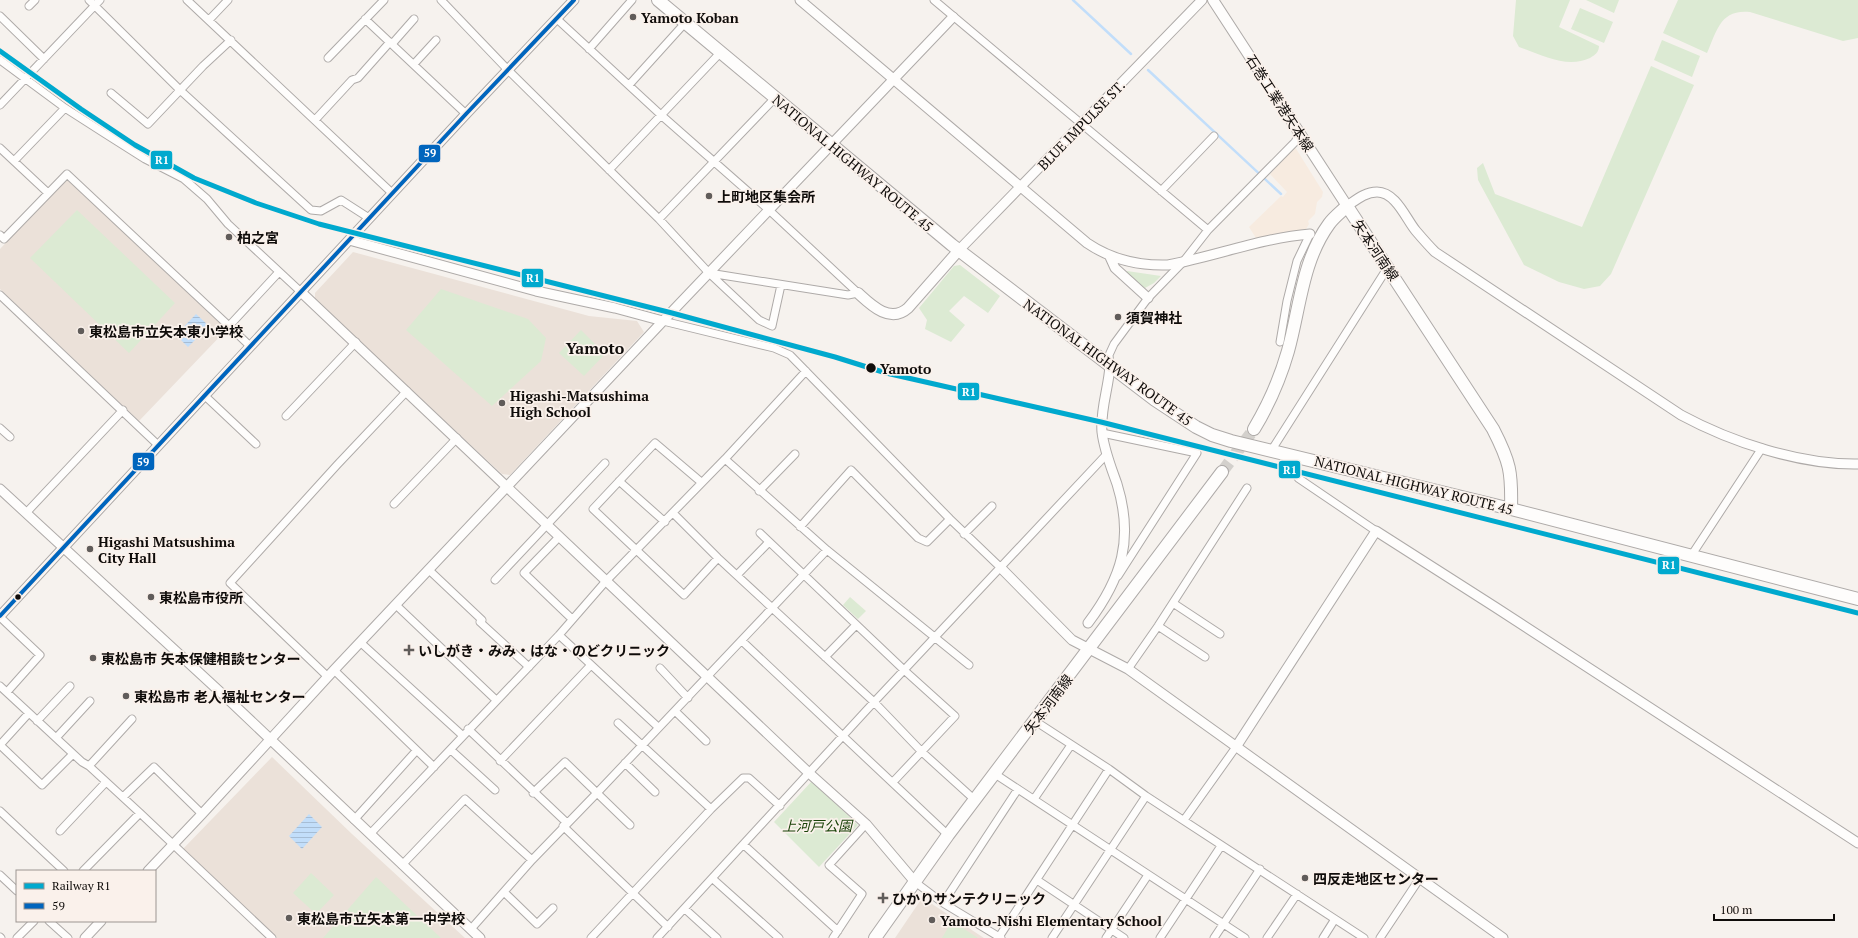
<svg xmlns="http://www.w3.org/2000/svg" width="1858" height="938" font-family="'PT Serif','Noto Sans JP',serif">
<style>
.commercial{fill:#f7ebe0}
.built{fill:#ebe1d9}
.green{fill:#dcead3}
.water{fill:url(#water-rules)}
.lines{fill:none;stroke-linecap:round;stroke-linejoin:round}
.stream{stroke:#c2defa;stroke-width:2.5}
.primary-tunnel{stroke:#d3d0cc;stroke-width:12;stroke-dasharray:12 6;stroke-linecap:butt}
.minor-casing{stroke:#aeaaa8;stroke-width:9}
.tertiary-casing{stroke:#aeaaa8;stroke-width:11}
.secondary-casing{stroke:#aeaaa8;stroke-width:12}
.primary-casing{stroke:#aeaaa8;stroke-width:14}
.trunk-casing{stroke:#aeaaa8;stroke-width:14}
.minor{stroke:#fefdfc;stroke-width:7}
.tertiary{stroke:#fefdfc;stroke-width:9}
.secondary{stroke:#fefdfc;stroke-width:10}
.primary{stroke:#fefdfc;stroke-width:12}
.trunk{stroke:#fefdfc;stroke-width:12}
.bus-1-casing{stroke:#faf1eb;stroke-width:7}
.bus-1{stroke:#0065bd;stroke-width:4}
.rail-1-casing{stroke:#faf1eb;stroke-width:8}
.rail-1{stroke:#00a9ce;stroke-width:5}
.poi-dot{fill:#605c5a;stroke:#faf1eb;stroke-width:1.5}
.stop-dot{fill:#0f0c0a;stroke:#faf1eb;stroke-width:1.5}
.labels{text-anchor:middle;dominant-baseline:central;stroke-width:3.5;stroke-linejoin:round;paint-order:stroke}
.poi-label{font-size:14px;font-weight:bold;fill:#0f0c0a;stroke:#faf1eb;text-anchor:start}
.street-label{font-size:14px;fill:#0f0c0a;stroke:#faf1eb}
.stop-label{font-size:14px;font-weight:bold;fill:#0f0c0a;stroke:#faf1eb;text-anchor:start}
.park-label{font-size:14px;font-style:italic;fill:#184207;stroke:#faf1eb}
.quarter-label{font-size:16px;font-weight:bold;fill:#0f0c0a;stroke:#faf1eb}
.line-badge{stroke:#faf1eb;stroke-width:1.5}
.badge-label{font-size:11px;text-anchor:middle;font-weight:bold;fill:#fff}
</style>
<defs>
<pattern id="water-rules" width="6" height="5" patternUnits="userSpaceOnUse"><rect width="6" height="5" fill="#c2defa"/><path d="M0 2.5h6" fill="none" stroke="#a6bdd5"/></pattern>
</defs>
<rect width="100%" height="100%" fill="#f6f2ee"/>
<path class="commercial" d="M1295,147L1323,192L1322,197L1317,202L1315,214L1308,221L1309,224L1306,229L1256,238L1249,227L1281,196L1283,197L1287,192L1270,174Z"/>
<path class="built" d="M67,177L227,329L139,421L0,289V249Z
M353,252L589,316L637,321L644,332L510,475L502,474L315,301V293Z
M272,757L352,834L465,938H277L182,850Z
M920,901L929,902L984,938H895Z"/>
<path class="green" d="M1516,0H1570L1559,27L1599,46C1599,52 1595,55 1590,58C1567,69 1542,55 1519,47L1513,36Z
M1586,0H1619L1614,13Z
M1678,0H1858V38L1843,41L1750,12C1720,9 1717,31 1707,53L1663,33Z
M1580,8L1613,22L1604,43L1571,29Z
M1662,40L1700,56L1692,77L1654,60Z
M1651,66L1694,85L1611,274L1600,286L1584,289L1559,282L1524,265L1478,180L1477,168L1483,163L1495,194L1582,227Z
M77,210L175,303L129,353L30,258Z
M960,265L1000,296L988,313L964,296L949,311L965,325L951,342L925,329L927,320L919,308L954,266Z
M1127,271L1161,276L1154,283L1145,288L1123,274Z
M441,289L528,319L546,338L541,361L492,406L406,330Z
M581,330L605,354L584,376L559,353Z
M850,597L866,611L858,619L843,605Z
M812,781L858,825L819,867L774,822Z
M311,873L334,895L316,914L293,893Z
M376,877L441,938H323Z
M952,921L978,938H942Z"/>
<path class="water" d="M196,314L209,326L188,347L176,335Z
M309,814L322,827L302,849L289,836Z"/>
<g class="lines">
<path class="stream" d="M1073,0L1131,54
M1148,70L1281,194"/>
<path class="primary-tunnel" d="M1222,472L1254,429"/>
<defs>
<path id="minor" d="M89,0L180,90L311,210L321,211L341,200L369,218
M187,0L392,193
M441,0L508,70L659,219L709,273L848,295L858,293
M934,0L1208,230
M29,6L35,0
M0,16L44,59
M365,19L466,114
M557,19L661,115L769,210L858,293
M209,20L228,0
M392,44L414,19
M589,49L632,0
M328,58L384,0
M0,60L65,108L104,133L145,159L184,179L207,199L228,224L301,292
M414,64L436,40
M629,85L685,23
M111,93L148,124L203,66L231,40
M0,105L100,0
M315,120L352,80L358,78L390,42
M0,148L48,193
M14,161L65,108
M609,170L720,53
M1161,191L1214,136
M659,219L775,98
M0,235L4,239L67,174L229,326
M709,273L759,320L772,326L781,285
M0,295L158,445
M663,321L774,348L790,355L950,519L1000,567
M1280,342L1287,301L1297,261L1310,234
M250,346L229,326L279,272
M1110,365L1109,355L1114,344L1148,298L1183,262L1208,230L1295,142L1299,134
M204,395L256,444
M286,416L356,342
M0,428L10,437
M1102,433L1197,453L1118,576
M1271,451L1388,267
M1291,456L1298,478L1376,531
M725,459L827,550L969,665
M619,481L665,522
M701,482L655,443L593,509L684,595L718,558
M759,491L795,454
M394,504L457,438
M26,513L123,410
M673,513L718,558L874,702L922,752L976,801
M800,527L851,470L918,538L927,542L950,519
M760,533L904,670L955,716L893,782
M964,534L992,506
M559,537L524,573L572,619
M1691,556L1762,448
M429,570L482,620L480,622L529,667
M737,575L769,542
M495,580L605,463
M1173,603L1220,634
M396,605L496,700
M0,617L40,655L7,692
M1158,626L1205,657
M559,635L658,727
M742,641L948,835
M360,642L462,735
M825,657L856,625
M660,668L688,698
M1128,669L1158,626L1247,488
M334,670L434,767
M328,677L230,583L337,465L407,391
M0,686L82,762L89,766L132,719
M675,711L706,741
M29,713L0,745L42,785L73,754
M37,721L70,686
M1035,721L1109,769L1146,796L1364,938
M618,723L711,809
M468,729L567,823
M56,738L90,701
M451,750L495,790
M500,761L590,666
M625,763L655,792
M995,774L1245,938
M533,793L565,762L630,825
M123,797L154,767L202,814
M1034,799L1071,745
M0,811L64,871
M140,813L272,938
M354,820L416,751
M1184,820L1236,747
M563,826L668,927
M60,831L106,782
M371,833L559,635L606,581L725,459L806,371
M744,845L838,931
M402,865L465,799L532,860
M83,871L140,813L89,766
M0,875L17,891
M713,879L779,938
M1037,880L1124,938
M915,882L943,903L1001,938
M504,892L537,924L553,908
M943,903L1018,789
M685,909L717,938
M49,921L68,938
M471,929L532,860L596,794L827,550
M0,937L1,938
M999,937L1109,769
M17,938L34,921
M591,938L711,809L743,778H749L780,806
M657,938L874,702L1106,455
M833,938L862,894L829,865L866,824
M1052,938L1146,796
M1106,938L1148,875
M1160,938L1221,846
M1214,938L1260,869
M1267,938L1297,894
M1323,938L1335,919
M1380,938L1420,878"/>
<path id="tertiary" d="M800,0L1087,243C1112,260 1138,266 1168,265C1216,256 1261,238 1310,234
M1347,206C1356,200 1365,192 1377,192C1396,192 1406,219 1416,231C1422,238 1428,245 1435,252L1681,415C1731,442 1800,465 1858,464
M349,240L536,291L615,308L663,321
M959,250L1202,0
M1110,257L1115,268L1148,298
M301,292L809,773L866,824L915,882
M0,489L231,702L480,938
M1000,567L1072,640L1128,669L1503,938
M0,616L466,114L574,0
M1088,623C1122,578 1134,539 1117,484C1111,467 1104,450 1102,432C1100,409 1109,387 1110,365
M1236,747L1376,531L1495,607L1858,843
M148,871L202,814L334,670L663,321L953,17
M85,938L101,921"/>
<path id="secondary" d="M1213,0L1347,206
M858,293C871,305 890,324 908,308L959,250"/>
<path id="primary" d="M1254,429C1269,404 1280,379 1288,351C1300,308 1302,261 1329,224C1334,217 1341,212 1347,206L1493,429C1510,462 1512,472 1511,509
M875,938L948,835L1222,472"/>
<path id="trunk" d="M658,0L952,245L1155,400L1196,427L1212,435L1231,441L1511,509L1858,599"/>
</defs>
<use href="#minor" class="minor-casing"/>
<use href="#tertiary" class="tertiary-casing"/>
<use href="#secondary" class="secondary-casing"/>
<use href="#primary" class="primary-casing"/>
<use href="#trunk" class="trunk-casing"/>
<use href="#minor" class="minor"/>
<use href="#tertiary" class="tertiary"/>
<use href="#secondary" class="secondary"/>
<use href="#primary" class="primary"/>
<use href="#trunk" class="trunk"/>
<defs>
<path id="bus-1" d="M0,616L466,114L574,0"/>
</defs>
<use href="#bus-1" class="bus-1-casing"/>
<use href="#bus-1" class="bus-1"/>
<defs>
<path id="rail-1" d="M0,51L81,109L135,145L194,178L256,203L319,224L672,313L835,357L886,373L1101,422L1858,613"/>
</defs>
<use href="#rail-1" class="rail-1-casing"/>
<use href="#rail-1" class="rail-1"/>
</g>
<g class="poi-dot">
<circle cx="633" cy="17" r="4"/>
<circle cx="709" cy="196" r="4"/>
<circle cx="229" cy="237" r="4"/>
<circle cx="1118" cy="317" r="4"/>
<circle cx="81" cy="331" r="4"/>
<circle cx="502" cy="403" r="4"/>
<circle cx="90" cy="549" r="4"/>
<circle cx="151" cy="597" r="4"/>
<path d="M407 644h4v4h4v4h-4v4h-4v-4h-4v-4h4z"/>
<circle cx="93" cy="658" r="4"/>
<circle cx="126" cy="696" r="4"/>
<circle cx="1305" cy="878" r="4"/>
<path d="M881 892h4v4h4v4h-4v4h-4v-4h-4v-4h4z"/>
<circle cx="289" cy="918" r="4"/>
<circle cx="932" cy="920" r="4"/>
</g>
<g class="stop-dot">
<circle cx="871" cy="368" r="5.5"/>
<circle cx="18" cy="597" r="3.5"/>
</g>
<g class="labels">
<g class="poi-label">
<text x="641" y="17">Yamoto Koban</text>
<text x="717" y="196">上町地区集会所</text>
<text x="237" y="237">柏之宮</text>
<text x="1126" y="317">須賀神社</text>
<text x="89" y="331">東松島市立矢本東小学校</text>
<text x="510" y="395">Higashi-Matsushima<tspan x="510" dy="16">High School</tspan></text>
<text x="98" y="541">Higashi Matsushima<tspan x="98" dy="16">City Hall</tspan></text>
<text x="159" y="597">東松島市役所</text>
<text x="418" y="650">いしがき・みみ・はな・のどクリニック</text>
<text x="101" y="658">東松島市 矢本保健相談センター</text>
<text x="134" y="696">東松島市 老人福祉センター</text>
<text x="1313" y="878">四反走地区センター</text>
<text x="892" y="898">ひかりサンテクリニック</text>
<text x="297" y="918">東松島市立矢本第一中学校</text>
<text x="940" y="920">Yamoto-Nishi Elementary School</text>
</g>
<g class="street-label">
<text transform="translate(1280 103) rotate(57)">石巻工業港矢本線</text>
<text transform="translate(1081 125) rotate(-46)">BLUE IMPULSE ST.</text>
<text transform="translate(853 163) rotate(40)">NATIONAL HIGHWAY ROUTE 45</text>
<text transform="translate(1376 250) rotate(56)">矢本河南線</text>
<text transform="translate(1108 362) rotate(36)">NATIONAL HIGHWAY ROUTE 45</text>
<text transform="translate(1414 485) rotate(14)">NATIONAL HIGHWAY ROUTE 45</text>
<text transform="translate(1048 704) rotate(-53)">矢本河南線</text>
</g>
<g class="stop-label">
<text x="880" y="368">Yamoto</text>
</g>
<g class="park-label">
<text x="817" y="825">上河戸公園</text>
</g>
<g class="quarter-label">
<text x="595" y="348">Yamoto</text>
</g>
</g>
<g class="line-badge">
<rect x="418" y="144" width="23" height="19" rx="4" fill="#0065bd"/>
<rect x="150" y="150" width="23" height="20" rx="4" fill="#00a9ce"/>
<rect x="521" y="268" width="23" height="20" rx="4" fill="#00a9ce"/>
<rect x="957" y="382" width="23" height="19" rx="4" fill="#00a9ce"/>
<rect x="132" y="452" width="23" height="19" rx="4" fill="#0065bd"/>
<rect x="1278" y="460" width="23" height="19" rx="4" fill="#00a9ce"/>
<rect x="1657" y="556" width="23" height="19" rx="4" fill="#00a9ce"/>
</g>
<g class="badge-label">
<text x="430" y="157">59</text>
<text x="162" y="164">R1</text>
<text x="533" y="282">R1</text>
<text x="969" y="396">R1</text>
<text x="143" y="466">59</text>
<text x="1290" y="474">R1</text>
<text x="1669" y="569">R1</text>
</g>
<rect x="16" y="870" width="140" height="52" fill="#faf1eb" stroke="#9c9591"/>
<rect x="24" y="883" width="20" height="6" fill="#00a9ce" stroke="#9c9591"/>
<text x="52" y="890" font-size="12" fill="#0f0c0a">Railway R1</text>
<rect x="24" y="903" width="20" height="6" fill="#0065bd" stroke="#9c9591"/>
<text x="52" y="910" font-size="12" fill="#0f0c0a">59</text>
<path d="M1714 914v6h120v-6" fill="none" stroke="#0f0c0a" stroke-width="2"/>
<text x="1720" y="914" font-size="12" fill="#0f0c0a" stroke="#faf1eb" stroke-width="3" paint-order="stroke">100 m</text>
</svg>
